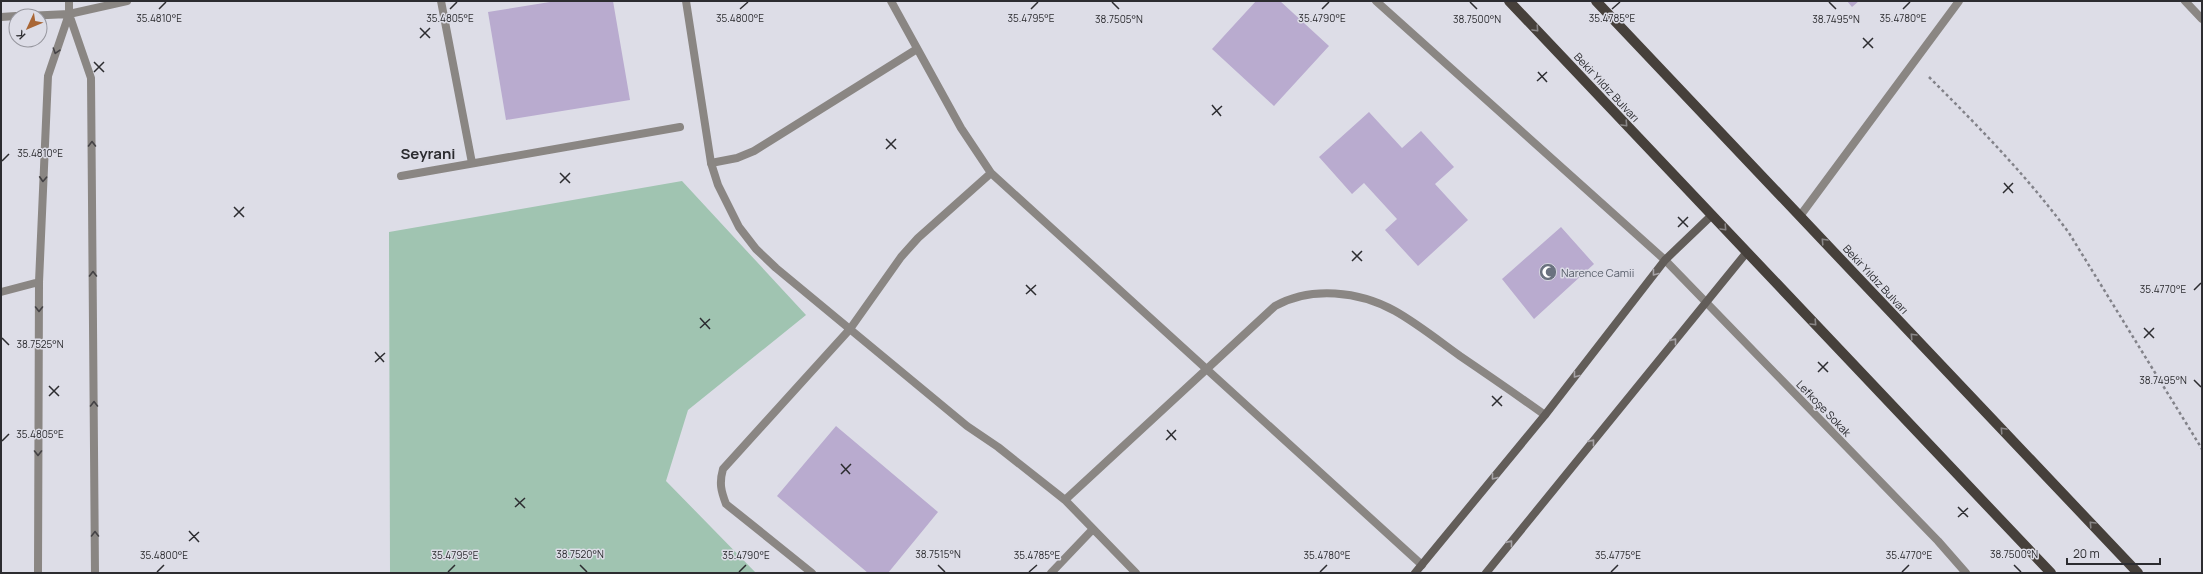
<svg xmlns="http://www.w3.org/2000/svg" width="2203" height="574" font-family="Manrope,sans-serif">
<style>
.green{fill:#a0c4b1}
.building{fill:#b9abcf}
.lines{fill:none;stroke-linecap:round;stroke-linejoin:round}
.path{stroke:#828289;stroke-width:2.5;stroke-dasharray:3 3;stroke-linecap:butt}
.lane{stroke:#8a8683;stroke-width:8}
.street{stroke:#8a8683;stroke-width:8}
.secondary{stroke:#625d59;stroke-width:8}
.primary{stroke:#46403b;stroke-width:10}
.oneway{stroke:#8a8788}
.oneway2{stroke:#444245}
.oneway3{stroke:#a6a3a7}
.ticks{fill:none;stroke:#2c2c30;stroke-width:1.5}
.labels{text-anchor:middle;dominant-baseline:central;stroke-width:3;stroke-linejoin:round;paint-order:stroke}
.street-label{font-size:11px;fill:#2c2c30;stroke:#dddde7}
.worship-label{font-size:11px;fill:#5b616d;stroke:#dddde7;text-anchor:start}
.district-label{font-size:15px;font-weight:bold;fill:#2c2c30;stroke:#dddde7}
.ticks-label{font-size:10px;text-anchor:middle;fill:#2c2c30;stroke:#dddde7;stroke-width:3;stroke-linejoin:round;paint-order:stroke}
</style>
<rect width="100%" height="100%" fill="#dddde7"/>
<path class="green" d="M682,181L806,315L688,410L666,481L756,573H390L389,232Z"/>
<path class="building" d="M556,1H613L630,100L506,120L488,12Z
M1256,1H1280L1329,46L1274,106L1212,49Z
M1847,1H1859L1852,7Z
M1369,112L1402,148L1421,131L1454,167L1435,184L1468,220L1418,266L1385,230L1397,219L1364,183L1352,194L1319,157Z
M1561,227L1594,264L1534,319L1502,279Z
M836,426L938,512L888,573H868L777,496Z"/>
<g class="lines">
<path class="path" d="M1929,77C1979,127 2027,176 2069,233L2202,449"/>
<path class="lane" d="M441,1L472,163
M711,163L737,158L754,151L917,49
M401,176L680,127"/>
<path class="street" d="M686,1L711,163L718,185L739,227L756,249L776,268L967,426L998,447L1065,500L1136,573
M891,1L961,128L991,173L1422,565
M1376,1L1665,260L1938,541L1966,573
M2185,1L2202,19
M69,14L91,78L95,573
M26,16L69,14L127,1
M1,17L16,16
M1800,216L1959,1
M1,292L39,282
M1065,500L1275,306C1311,286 1359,291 1395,311C1418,324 1439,341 1460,356C1488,375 1517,395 1545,415
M38,573L39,282L48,76L69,14V1
M812,573L726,504C721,491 719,483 723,469L850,329L901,257L918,238L991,173
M1051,573L1093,529"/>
<path class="secondary" d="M1415,573L1545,415L1665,260L1712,215
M1486,573L1747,252"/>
<path class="primary" d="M1509,1L2051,573
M1596,1L2138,573"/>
</g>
<defs><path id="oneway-chevron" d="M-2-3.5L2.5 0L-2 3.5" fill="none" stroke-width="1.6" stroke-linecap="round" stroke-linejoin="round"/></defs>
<g class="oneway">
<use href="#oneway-chevron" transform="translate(1536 29) rotate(47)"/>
<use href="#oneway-chevron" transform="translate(1625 124) rotate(47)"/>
<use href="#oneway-chevron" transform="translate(1724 228) rotate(47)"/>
<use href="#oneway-chevron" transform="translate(1824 241) rotate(-133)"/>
<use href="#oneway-chevron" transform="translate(1814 323) rotate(47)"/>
<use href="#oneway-chevron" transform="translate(1913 336) rotate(-133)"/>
<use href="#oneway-chevron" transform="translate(2003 430) rotate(-133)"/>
<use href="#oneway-chevron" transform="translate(2092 524) rotate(-133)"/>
</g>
<g class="oneway2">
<use href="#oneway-chevron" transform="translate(56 51) rotate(108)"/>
<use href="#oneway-chevron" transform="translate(92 144) rotate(-90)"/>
<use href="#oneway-chevron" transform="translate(43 179) rotate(93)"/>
<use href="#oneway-chevron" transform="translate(93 274) rotate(-90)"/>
<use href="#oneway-chevron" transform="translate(39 309) rotate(90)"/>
<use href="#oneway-chevron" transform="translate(94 404) rotate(-90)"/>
<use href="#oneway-chevron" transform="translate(38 453) rotate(90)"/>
<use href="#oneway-chevron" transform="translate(95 534) rotate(-90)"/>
</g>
<g class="oneway3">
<use href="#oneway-chevron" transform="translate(1655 273) rotate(128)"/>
<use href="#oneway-chevron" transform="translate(1674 341) rotate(-51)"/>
<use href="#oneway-chevron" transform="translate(1576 375) rotate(128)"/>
<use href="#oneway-chevron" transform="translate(1592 442) rotate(-51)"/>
<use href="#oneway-chevron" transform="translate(1494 477) rotate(129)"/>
<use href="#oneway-chevron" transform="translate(1510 543) rotate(-51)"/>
</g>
<path class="ticks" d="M1112,2L1119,9M1470,2L1477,9M1829,2L1836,9M159,9L166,2M450,9L457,2M740,9L748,2M1031,9L1038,2M1322,9L1329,2M1612,9L1620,2M1903,9L1910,2M420,28L430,38M420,38L430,28M1863,38L1873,48M1863,48L1873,38M94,62L104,72M94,72L104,62M1538,72L1547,82M1537,81L1547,72M1212,105L1221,116M1212,115L1222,106M886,139L896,149M886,149L896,139M2,161L9,154M560,173L570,183M560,183L570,173M2004,183L2013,193M2003,193L2013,183M234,207L244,217M234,217L244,207M1678,217L1688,227M1678,227L1688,217M1352,251L1362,261M1352,261L1362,251M1026,285L1036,295M2194,290L2201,283M1026,294L1036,285M700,318L710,329M700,328L710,319M2144,328L2154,338M2,338L9,345M2144,338L2154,328M375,352L384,362M375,362L385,353M1818,362L1828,372M1818,372L1828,362M2194,380L2201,387M49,386L59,396M49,396L59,386M1492,396L1502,406M1492,406L1502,396M1167,430L1176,440M1166,440L1176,430M2,441L9,434M841,464L850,474M841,474L851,464M515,498L525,508M515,507L525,498M1958,507L1968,517M1958,517L1968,508M189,531L199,542M189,541L199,532M580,565L587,572M938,565L945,572M2014,565L2021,572M157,572L164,565M448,572L455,565M739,572L746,565M1029,572L1037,565M1320,572L1327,565M1611,572L1618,565M1902,572L1909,565"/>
<defs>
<symbol id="mosque-disc" viewBox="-11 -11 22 22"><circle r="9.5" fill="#6b7280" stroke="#dddde7"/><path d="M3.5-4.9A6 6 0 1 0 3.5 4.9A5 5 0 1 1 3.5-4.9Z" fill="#fff"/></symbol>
</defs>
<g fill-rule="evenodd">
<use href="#mosque-disc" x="1538" y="262" width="20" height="20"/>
</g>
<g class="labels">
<g class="street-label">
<text transform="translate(1607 87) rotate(47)">Bekir Yıldız Bulvarı</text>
<text transform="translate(1876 279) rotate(47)">Bekir Yıldız Bulvarı</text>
<text transform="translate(1824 408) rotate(46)">Lefkoşe Sokak</text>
</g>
<g class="worship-label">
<text x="1561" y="272">Narence Camii</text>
</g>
<g class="district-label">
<text x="428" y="153">Seyrani</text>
</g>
</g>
<g class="ticks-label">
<text x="159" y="22">35.4810°E</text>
<text x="450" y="22">35.4805°E</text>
<text x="740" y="22">35.4800°E</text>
<text x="1031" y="22">35.4795°E</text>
<text x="1322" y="22">35.4790°E</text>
<text x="1612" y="22">35.4785°E</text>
<text x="1903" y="22">35.4780°E</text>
<text x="1119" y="23">38.7505°N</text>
<text x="1477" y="23">38.7500°N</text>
<text x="1836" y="23">38.7495°N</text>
<text x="40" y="157">35.4810°E</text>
<text x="2163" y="293">35.4770°E</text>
<text x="40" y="348">38.7525°N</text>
<text x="2163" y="384">38.7495°N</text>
<text x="40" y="438">35.4805°E</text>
<text x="580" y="558">38.7520°N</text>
<text x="938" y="558">38.7515°N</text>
<text x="2014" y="558">38.7500°N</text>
<text x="164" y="559">35.4800°E</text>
<text x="455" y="559">35.4795°E</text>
<text x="746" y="559">35.4790°E</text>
<text x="1037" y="559">35.4785°E</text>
<text x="1327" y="559">35.4780°E</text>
<text x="1618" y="559">35.4775°E</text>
<text x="1909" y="559">35.4770°E</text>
</g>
<rect width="2203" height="574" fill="none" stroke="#2c2c30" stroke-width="4"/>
<g transform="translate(28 28) rotate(226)"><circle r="19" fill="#dddde7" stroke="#96969e"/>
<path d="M0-3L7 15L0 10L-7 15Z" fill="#a96635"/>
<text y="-6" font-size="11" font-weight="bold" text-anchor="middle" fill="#2c2c30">K</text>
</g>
<path d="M2067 558v6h93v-6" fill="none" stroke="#2c2c30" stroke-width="2"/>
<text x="2073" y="558" font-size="12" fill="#2c2c30" stroke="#dddde7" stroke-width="3" paint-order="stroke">20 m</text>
</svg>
